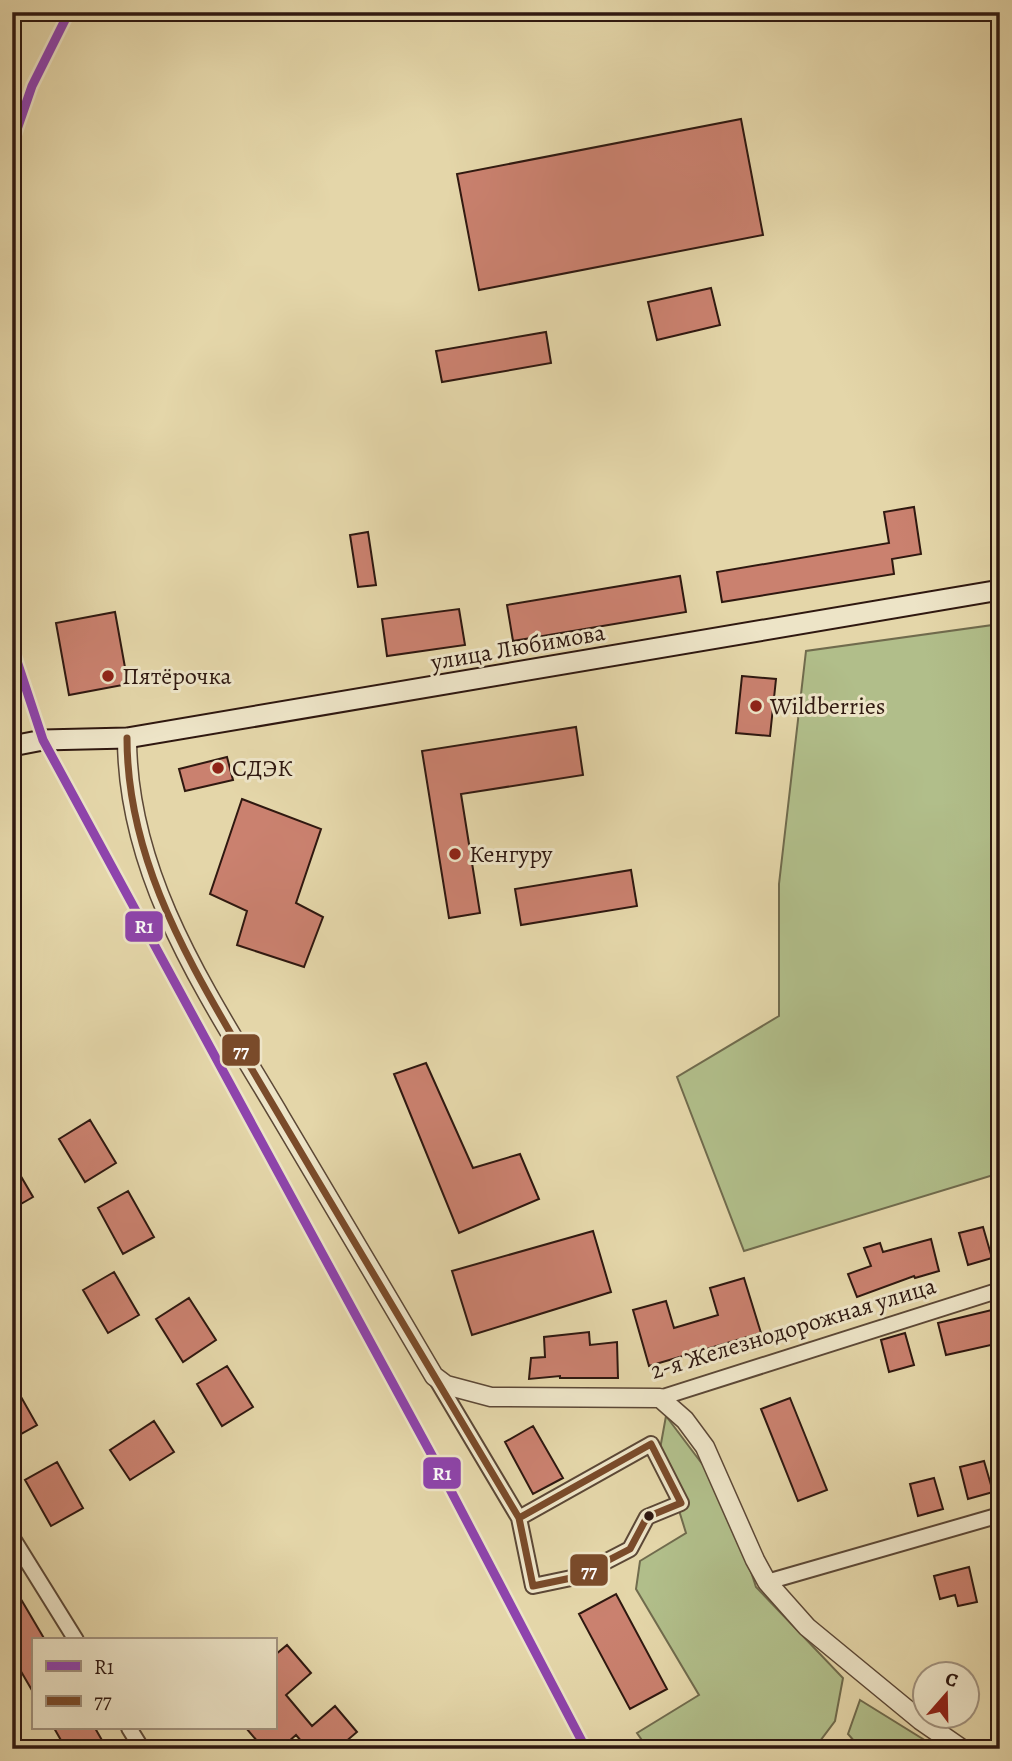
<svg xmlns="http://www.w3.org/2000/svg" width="1012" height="1761" font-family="Alegreya,serif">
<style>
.green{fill:#b1be8a;stroke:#706b4d;stroke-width:2}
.building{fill:#ca816f;stroke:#2f1810;stroke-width:2}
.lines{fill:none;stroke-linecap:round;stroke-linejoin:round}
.minor-casing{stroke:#5c4836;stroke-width:18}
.tertiary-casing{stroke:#5c4836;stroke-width:21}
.secondary-casing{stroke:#2f1810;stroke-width:23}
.minor{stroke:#ede4c7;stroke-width:14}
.tertiary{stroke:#ede4c7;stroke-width:18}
.secondary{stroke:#ede4c7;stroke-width:19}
.bus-1-casing{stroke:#ede4c7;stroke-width:12}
.bus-1{stroke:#7a4b2a;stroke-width:7}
.rail-1-casing{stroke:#ede4c7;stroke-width:14}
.rail-1{stroke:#8e44ad;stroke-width:9}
.poi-dot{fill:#8f2418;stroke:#ede4c7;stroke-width:2.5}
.bus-dot{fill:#2f1810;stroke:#ede4c7;stroke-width:2.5}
.labels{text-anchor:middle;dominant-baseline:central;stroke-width:6;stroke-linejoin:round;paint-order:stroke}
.street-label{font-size:24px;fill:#2f1810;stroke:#ede4c7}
.poi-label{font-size:24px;fill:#2f1810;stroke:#ede4c7;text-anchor:start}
.line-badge{stroke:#ede4c7;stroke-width:2.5}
.badge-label{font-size:19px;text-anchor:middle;font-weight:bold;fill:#fff}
</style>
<rect width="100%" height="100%" fill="#e4d6a9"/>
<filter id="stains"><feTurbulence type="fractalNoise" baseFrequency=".00286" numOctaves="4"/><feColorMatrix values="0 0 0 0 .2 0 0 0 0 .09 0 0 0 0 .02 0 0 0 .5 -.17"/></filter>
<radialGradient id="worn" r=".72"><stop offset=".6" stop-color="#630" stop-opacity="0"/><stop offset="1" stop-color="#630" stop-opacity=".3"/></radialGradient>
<path class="green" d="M1000,624V1173L744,1251L677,1077L779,1016V884L806,651Z
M666,1416L709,1473L740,1538L756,1587L843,1678L835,1721L814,1749H648L637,1733L699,1695L636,1589L640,1561L686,1533L660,1449Z
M860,1700L939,1749H861L848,1734Z"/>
<path class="building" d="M741,119L763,235L479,290L457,174Z
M711,288L720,325L657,340L648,302Z
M546,332L551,363L442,382L436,351Z
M914,507L921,554L892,559L894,574L722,602L717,572L889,543L884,512Z
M368,532L376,585L358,587L350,535Z
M680,576L686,612L513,641L507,605Z
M459,609L465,645L387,656L382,619Z
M115,612L128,684L69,695L56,623Z
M742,676L776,679L770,736L736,733Z
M576,727L583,775L461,794L480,913L449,918L422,751Z
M227,757L233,780L185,791L179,769Z
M242,799L321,829L296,903L323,917L304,967L237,945L247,911L210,894Z
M631,870L637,906L521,925L515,889Z
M426,1063L473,1168L520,1154L539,1199L459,1233L394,1074Z
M90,1120L116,1163L85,1182L59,1139Z
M12,1161L33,1197L12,1209Z
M128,1191L154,1237L123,1254L98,1208Z
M983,1227L992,1258L968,1265L959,1233Z
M593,1231L611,1292L472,1335L452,1271Z
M931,1239L939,1271L915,1278L914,1276L857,1297L848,1274L871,1266L864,1248L880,1243L883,1252Z
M114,1272L139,1315L108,1333L83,1290Z
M744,1278L761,1333L649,1366L633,1310L666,1301L674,1328L718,1315L710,1288Z
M189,1298L216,1340L183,1362L156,1319Z
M1000,1308V1343L946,1355L938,1323Z
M589,1332L590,1345L617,1342L618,1378H560V1376L529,1379L531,1358L545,1357L544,1337Z
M905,1333L914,1365L889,1372L881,1340Z
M227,1366L253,1407L222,1426L197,1384Z
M12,1381L37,1425L12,1439Z
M790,1398L827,1490L798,1501L761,1409Z
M154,1421L174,1452L130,1480L110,1450Z
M533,1426L563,1478L533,1494L505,1442Z
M984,1461L993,1492L968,1499L960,1467Z
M57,1462L83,1508L51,1526L25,1480Z
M934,1478L943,1509L918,1516L910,1484Z
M969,1567L977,1602L958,1606L955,1595L940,1599L934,1576Z
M12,1584L45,1640H33V1692L12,1656Z
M616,1594L667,1689L630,1709L579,1614Z
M287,1645L311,1673L286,1695L312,1726L335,1706L357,1732L337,1749H308L296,1735L280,1749H264L246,1728H275V1655Z
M54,1728H95L107,1749H66Z"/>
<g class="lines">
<defs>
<path id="minor" d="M435,1377L519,1518L533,1586L576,1577L630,1549L647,1517L681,1503L651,1444L519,1518
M660,1398L1000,1290
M12,1537L76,1640
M767,1582L1000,1515
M129,1728L142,1749"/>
<path id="tertiary" d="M127,738C127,880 211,999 280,1116C331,1202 383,1289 434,1376L446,1385L491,1397L660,1398L685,1420L705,1447L755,1560L767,1582L807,1627L920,1720L962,1749"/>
<path id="secondary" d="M12,746L43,740L127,738L1000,590"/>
</defs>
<use href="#minor" class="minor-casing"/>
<use href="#tertiary" class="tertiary-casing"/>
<use href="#secondary" class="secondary-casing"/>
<use href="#minor" class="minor"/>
<use href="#tertiary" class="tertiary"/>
<use href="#secondary" class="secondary"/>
<defs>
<path id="bus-1" d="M127,738C127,850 179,945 234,1039C261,1084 288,1130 315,1176C383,1290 451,1404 519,1518L533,1586L576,1577L630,1549L647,1517L681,1503L651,1444L519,1518"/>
</defs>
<use href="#bus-1" class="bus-1-casing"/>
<use href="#bus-1" class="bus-1"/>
<defs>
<path id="rail-1" d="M12,144L32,86L69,12
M12,646L43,740L441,1472L586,1749"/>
</defs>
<use href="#rail-1" class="rail-1-casing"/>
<use href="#rail-1" class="rail-1"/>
</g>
<g class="poi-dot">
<circle cx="108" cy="676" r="7"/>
<circle cx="756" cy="706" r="7"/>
<circle cx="218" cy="768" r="7"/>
<circle cx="455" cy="854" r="7"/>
</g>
<circle class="bus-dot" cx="649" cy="1516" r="6"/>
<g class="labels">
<g class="street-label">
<text transform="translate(518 647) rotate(-10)">улица Любимова</text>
<text transform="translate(793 1328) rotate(-17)">2-я Железнодорожная улица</text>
</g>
<g class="poi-label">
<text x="122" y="676">Пятёрочка</text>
<text x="770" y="706">Wildberries</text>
<text x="232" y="768">СДЭК</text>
<text x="469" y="854">Кенгуру</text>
</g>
</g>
<g class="line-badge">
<rect x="124" y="910" width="40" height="33" rx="7" fill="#8e44ad"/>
<rect x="221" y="1033" width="40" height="34" rx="7" fill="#7a4b2a"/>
<rect x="422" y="1456" width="40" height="34" rx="7" fill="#8e44ad"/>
<rect x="569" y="1553" width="40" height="34" rx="7" fill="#7a4b2a"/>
</g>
<g class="badge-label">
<text x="144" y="933">R1</text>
<text x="241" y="1057">77</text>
<text x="442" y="1480">R1</text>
<text x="589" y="1577">77</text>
</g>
<rect width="1012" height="1761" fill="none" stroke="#e4d6a9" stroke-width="42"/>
<rect x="14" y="14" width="984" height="1733" fill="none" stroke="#2f1810" stroke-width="3.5"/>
<rect x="21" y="21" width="970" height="1719" fill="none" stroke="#2f1810" stroke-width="2"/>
<rect x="32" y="1638" width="245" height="91" fill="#ede4c7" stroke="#a1927e" stroke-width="2"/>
<rect x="46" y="1661" width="35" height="10" fill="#8e44ad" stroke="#a1927e" stroke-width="2"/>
<text x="94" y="1674" font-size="21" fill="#2f1810">R1</text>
<rect x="46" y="1696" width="35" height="10" fill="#7a4b2a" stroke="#a1927e" stroke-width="2"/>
<text x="94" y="1708" font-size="21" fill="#2f1810">77</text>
<g transform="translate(946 1695) rotate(20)"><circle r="33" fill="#ede4c7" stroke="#a1927e" stroke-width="2"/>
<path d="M0-5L12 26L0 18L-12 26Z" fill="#8f2418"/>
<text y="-10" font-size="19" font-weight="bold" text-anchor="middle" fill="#2f1810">С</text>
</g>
<rect width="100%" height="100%" filter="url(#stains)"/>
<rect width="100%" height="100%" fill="url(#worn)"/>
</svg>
